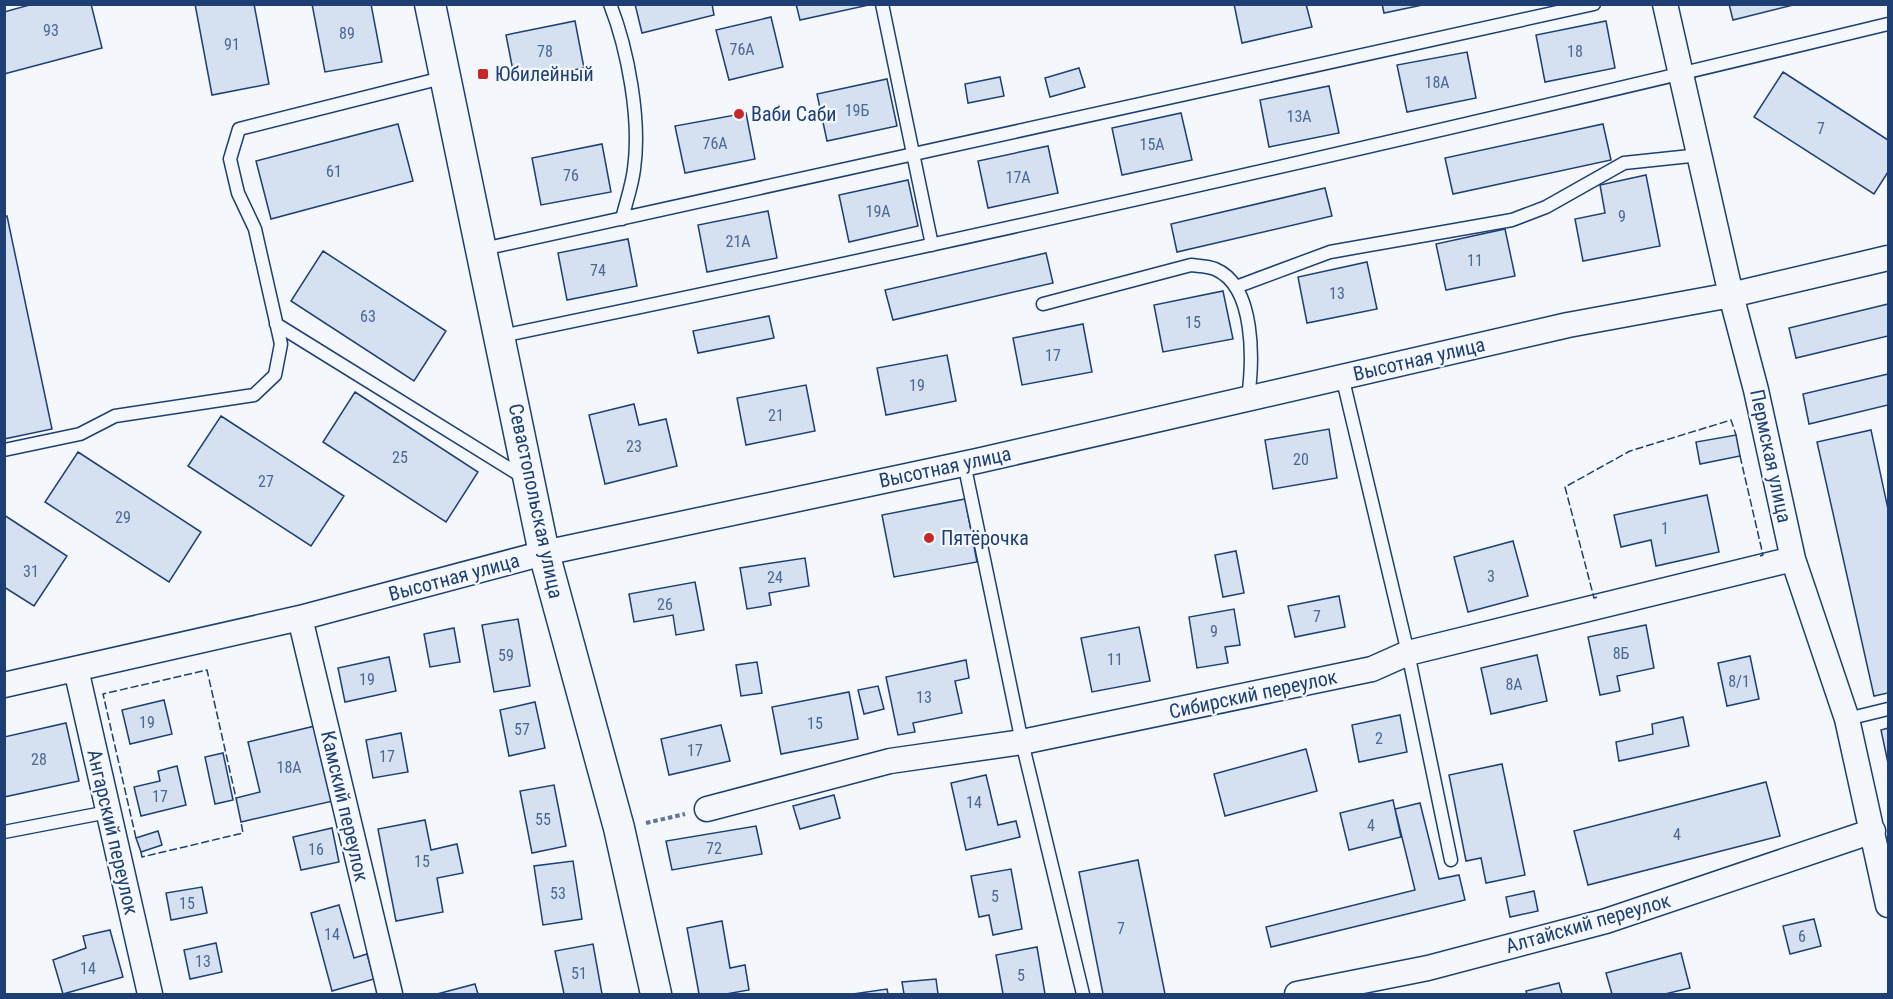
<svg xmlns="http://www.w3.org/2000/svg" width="1893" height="999" font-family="'Roboto Condensed',sans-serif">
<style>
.building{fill:#d5e0f0;stroke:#1d3f73;stroke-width:1.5}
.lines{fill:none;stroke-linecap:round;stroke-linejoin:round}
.service-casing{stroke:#1d3f73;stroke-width:15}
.minor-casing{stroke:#1d3f73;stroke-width:27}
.tertiary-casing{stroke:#1d3f73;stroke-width:33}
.path{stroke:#5e769c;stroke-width:4;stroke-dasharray:4.5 3;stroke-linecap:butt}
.service{stroke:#f4f7fb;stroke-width:12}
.minor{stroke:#f4f7fb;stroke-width:24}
.tertiary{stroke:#f4f7fb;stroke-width:30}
.fence{stroke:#1d3f73;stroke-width:1.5;stroke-dasharray:8 3;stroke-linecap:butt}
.poi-dot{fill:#c62828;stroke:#f4f7fb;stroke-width:2}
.labels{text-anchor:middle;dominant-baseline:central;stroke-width:4.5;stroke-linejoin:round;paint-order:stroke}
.number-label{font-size:16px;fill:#4b6792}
.poi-label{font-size:20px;fill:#1d3f73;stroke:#f4f7fb;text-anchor:start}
.street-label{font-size:20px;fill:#1d3f73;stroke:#f4f7fb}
</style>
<rect width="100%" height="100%" fill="#f4f7fb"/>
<path class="building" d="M33,4H91L102,48L4,74V12Z
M195,4H254L269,84L212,95Z
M312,4H371L382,62L325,72Z
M635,4H712L714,15L642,33Z
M796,4H869V5L800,20Z
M1234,4H1306L1312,27L1242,43Z
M1382,4H1427L1384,13Z
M1729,4H1797L1733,20Z
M771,17L783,67L729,80L716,30Z
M575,21L584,68L515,81L506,35Z
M1606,21L1615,68L1545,82L1536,35Z
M1467,52L1476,98L1407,112L1397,65Z
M1079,68L1085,87L1050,97L1045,78Z
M1783,72L1888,140V172L1874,194L1754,117Z
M1000,77L1004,96L968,103L965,84Z
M887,79L897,126L827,141L817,94Z
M1329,86L1339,133L1269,147L1260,100Z
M746,113L755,159L685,173L675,126Z
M1181,113L1192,160L1122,175L1112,128Z
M398,124L413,181L271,219L256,161Z
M1603,124L1611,160L1453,194L1445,158Z
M602,144L611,192L541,205L532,158Z
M1048,146L1058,193L988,208L978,161Z
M1646,175L1660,246L1583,261L1575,219L1605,213L1600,185Z
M908,180L918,226L849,242L839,195Z
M1325,188L1332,216L1177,252L1171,224Z
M768,211L777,258L707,272L698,225Z
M7,216L52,429L4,439V217Z
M1505,229L1515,276L1446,290L1436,244Z
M628,239L637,286L567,300L558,253Z
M323,251L446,331L414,381L291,301Z
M1046,253L1053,283L893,320L885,290Z
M1367,262L1377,309L1307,323L1298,277Z
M1223,291L1233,339L1163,352L1154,305Z
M1888,304V336L1796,358L1789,328Z
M769,316L774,338L698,353L693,331Z
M1083,324L1092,372L1022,385L1013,338Z
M947,355L956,401L886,415L877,368Z
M1888,374V405L1809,424L1803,394Z
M806,385L815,431L746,445L737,398Z
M355,392L478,472L446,522L323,442Z
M634,404L639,425L666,419L677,466L605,484L589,415Z
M221,416L344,496L311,546L188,466Z
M1329,429L1337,478L1273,489L1265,440Z
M1871,430L1888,509V693L1874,696L1817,442Z
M1736,435L1740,456L1700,464L1696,442Z
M78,452L201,532L169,582L45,502Z
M1707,495L1719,552L1656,566L1651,540L1621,547L1614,515Z
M965,499L977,562L894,577L882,515Z
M4,515L67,556L34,606L4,587Z
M1513,541L1528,596L1468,612L1454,557Z
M1236,551L1244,593L1223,597L1215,555Z
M805,558L809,586L769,593L771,605L747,609L740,568Z
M695,582L704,630L676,635L673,615L634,622L629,594Z
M1339,596L1345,627L1295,637L1288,606Z
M1234,609L1240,645L1225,647L1228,663L1197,668L1189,617Z
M518,619L530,686L494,692L482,625Z
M1646,625L1654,668L1617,676L1620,691L1600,695L1588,637Z
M1139,627L1150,681L1092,692L1081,638Z
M454,628L460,662L430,667L424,634Z
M1537,655L1547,701L1491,714L1481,668Z
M1750,656L1759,699L1727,706L1718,663Z
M389,657L396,691L345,702L338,668Z
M966,660L969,678L955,681L962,713L913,723L915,732L898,735L886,677Z
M757,662L762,693L741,696L736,665Z
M878,686L884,709L864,714L858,690Z
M849,692L858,739L781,754L772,707Z
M164,700L172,734L130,744L122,710Z
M535,702L545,748L509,756L500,710Z
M1400,715L1407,752L1359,762L1352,725Z
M1683,717L1689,746L1619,761L1616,742L1653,734L1652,724Z
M66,723L79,781L4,797V737Z
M721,725L730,761L669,775L661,739Z
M315,726L333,801L241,822L236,798L260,792L248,742Z
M1888,728V763L1881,730Z
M401,733L408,772L373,778L366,740Z
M1306,749L1317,791L1225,816L1214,774Z
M223,753L233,800L215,804L205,757Z
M1502,764L1525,875L1486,883L1481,858L1466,861L1449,775Z
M177,766L186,805L141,816L134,787L160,781L158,771Z
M986,775L998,825L1016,821L1020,837L966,850L951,783Z
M1766,782L1780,836L1588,885L1574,831Z
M554,785L566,846L532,853L520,791Z
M834,795L840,818L800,829L793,806Z
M1393,800L1401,837L1349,850L1340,813Z
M1420,803L1439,879L1459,875L1465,900L1271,947L1266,927L1415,890L1395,809Z
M425,820L431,850L457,844L463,873L437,878L443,912L396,921L378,829Z
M756,826L762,854L672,870L666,841Z
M332,828L339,862L301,870L293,837Z
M158,831L162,845L141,852L136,838Z
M1138,860L1165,994H1103L1079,872Z
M573,861L582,919L543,925L534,866Z
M1011,869L1022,929L993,935L989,915L979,917L971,876Z
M202,887L207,913L171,920L166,893Z
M1534,891L1538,911L1510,917L1506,897Z
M339,905L354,958L367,954L374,979L332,991L311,913Z
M1814,919L1821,946L1790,954L1783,926Z
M722,921L730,968L745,965L749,990L726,994H699L687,928Z
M110,930L123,977L63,994L53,960L86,948L83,936Z
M216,943L222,972L190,979L184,950Z
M593,944L602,994H564L555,951Z
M1037,947L1045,994H1003L996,955Z
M1681,953L1690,988L1665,994H1612L1606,973Z
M936,979L938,994H904L902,982Z
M1559,983L1562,994H1527L1526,991Z
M475,984L478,994H437Z
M887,989L888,994H853Z"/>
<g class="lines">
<defs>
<path id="service" d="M610,4C628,50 641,120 634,169C632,186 626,202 622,219
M882,4L932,245
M483,249L1594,4
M1236,287L1330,252L1512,220L1546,207L1624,163L1700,155
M1043,304L1191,265C1198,266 1208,266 1215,269C1256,286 1253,362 1248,398
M276,324L523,477
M501,336C965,241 1428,135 1888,24
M1342,376L1408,653L1451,860
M4,450L80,434L115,416L254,395L275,375L281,344L255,229L238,193L230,159L239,129L446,77
M964,463L1022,742L1083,994
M1847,719L1888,709
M4,832L108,812"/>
<path id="minor" d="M1665,4L1731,295L1756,390L1793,559L1847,719L1888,905
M300,618L390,994
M76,669L150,994
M4,685L300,618L544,553L977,461L1568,325L1731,295L1888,258
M707,809L890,761L1022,742L1372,669L1408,653L1793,559
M1297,994L1428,968L1606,921L1873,831"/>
<path id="tertiary" d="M430,4L544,553L619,828L656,994"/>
</defs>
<use href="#service" class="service-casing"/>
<use href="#minor" class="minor-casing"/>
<use href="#tertiary" class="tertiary-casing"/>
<path class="path" d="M646,823L685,814"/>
<use href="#service" class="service"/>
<use href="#minor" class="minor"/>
<use href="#tertiary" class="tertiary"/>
<path class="fence" d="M1740,456L1763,555L1760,556
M1597,597L1594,598L1565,487L1630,451L1731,420L1736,435
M136,838L103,694L207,670L236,798
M141,852L142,857L243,833L241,822"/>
</g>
<g class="poi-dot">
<rect x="477" y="68" width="12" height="12" rx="3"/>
<circle cx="739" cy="114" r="6"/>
<circle cx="929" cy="538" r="6"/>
</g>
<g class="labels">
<g class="number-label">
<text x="51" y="30">93</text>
<text x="347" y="33">89</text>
<text x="232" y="44">91</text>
<text x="742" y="49">76А</text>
<text x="545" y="51">78</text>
<text x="1575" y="51">18</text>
<text x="1437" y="82">18А</text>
<text x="857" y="110">19Б</text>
<text x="1299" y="116">13А</text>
<text x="1821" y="128">7</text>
<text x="715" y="143">76А</text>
<text x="1152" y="144">15А</text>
<text x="334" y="171">61</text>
<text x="571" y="175">76</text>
<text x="1018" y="177">17А</text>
<text x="878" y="211">19А</text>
<text x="1622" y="216">9</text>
<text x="738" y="241">21А</text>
<text x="1475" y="260">11</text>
<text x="598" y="270">74</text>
<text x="1337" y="293">13</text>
<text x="368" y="316">63</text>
<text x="1193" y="322">15</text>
<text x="1053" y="355">17</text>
<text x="917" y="385">19</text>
<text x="776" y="415">21</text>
<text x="634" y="446">23</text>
<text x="400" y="457">25</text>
<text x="1301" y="459">20</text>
<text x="266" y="481">27</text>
<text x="123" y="517">29</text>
<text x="1665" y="528">1</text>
<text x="31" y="571">31</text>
<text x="1491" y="576">3</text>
<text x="775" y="577">24</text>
<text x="665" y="604">26</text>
<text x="1317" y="616">7</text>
<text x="1214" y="631">9</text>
<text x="1621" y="653">8Б</text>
<text x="506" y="655">59</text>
<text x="1115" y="659">11</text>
<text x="367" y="679">19</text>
<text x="1739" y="681">8/1</text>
<text x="1514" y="684">8А</text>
<text x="924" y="697">13</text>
<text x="147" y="722">19</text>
<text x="815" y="723">15</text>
<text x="522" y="729">57</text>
<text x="1379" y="738">2</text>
<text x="695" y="750">17</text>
<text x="387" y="756">17</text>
<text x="39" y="759">28</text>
<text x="289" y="767">18А</text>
<text x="160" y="796">17</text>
<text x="974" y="802">14</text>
<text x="543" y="819">55</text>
<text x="1371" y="825">4</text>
<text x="1677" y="834">4</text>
<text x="714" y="848">72</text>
<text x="316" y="849">16</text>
<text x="422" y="861">15</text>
<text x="558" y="893">53</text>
<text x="995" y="896">5</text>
<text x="187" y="903">15</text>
<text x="1121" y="928">7</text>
<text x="332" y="934">14</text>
<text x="1802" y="936">6</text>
<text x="203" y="961">13</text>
<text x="88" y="968">14</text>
<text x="579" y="973">51</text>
<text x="1021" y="975">5</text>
</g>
<g class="poi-label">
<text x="495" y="74">Юбилейный</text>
<text x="751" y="114">Ваби Саби</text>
<text x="941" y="538">Пятёрочка</text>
</g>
<g class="street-label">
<text transform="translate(1419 359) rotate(-13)">Высотная улица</text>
<text transform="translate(1771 456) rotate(78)">Пермская улица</text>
<text transform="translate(945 467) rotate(-12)">Высотная улица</text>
<text transform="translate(536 501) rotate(78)">Севастопольская улица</text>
<text transform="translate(454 577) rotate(-15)">Высотная улица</text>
<text transform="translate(1253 694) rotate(-12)">Сибирский переулок</text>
<text transform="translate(345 806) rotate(77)">Камский переулок</text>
<text transform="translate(113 832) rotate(77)">Ангарский переулок</text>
<text transform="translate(1588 923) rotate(-16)">Алтайский переулок</text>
</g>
</g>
<rect width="1893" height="999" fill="none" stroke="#1d3f73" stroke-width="12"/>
</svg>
